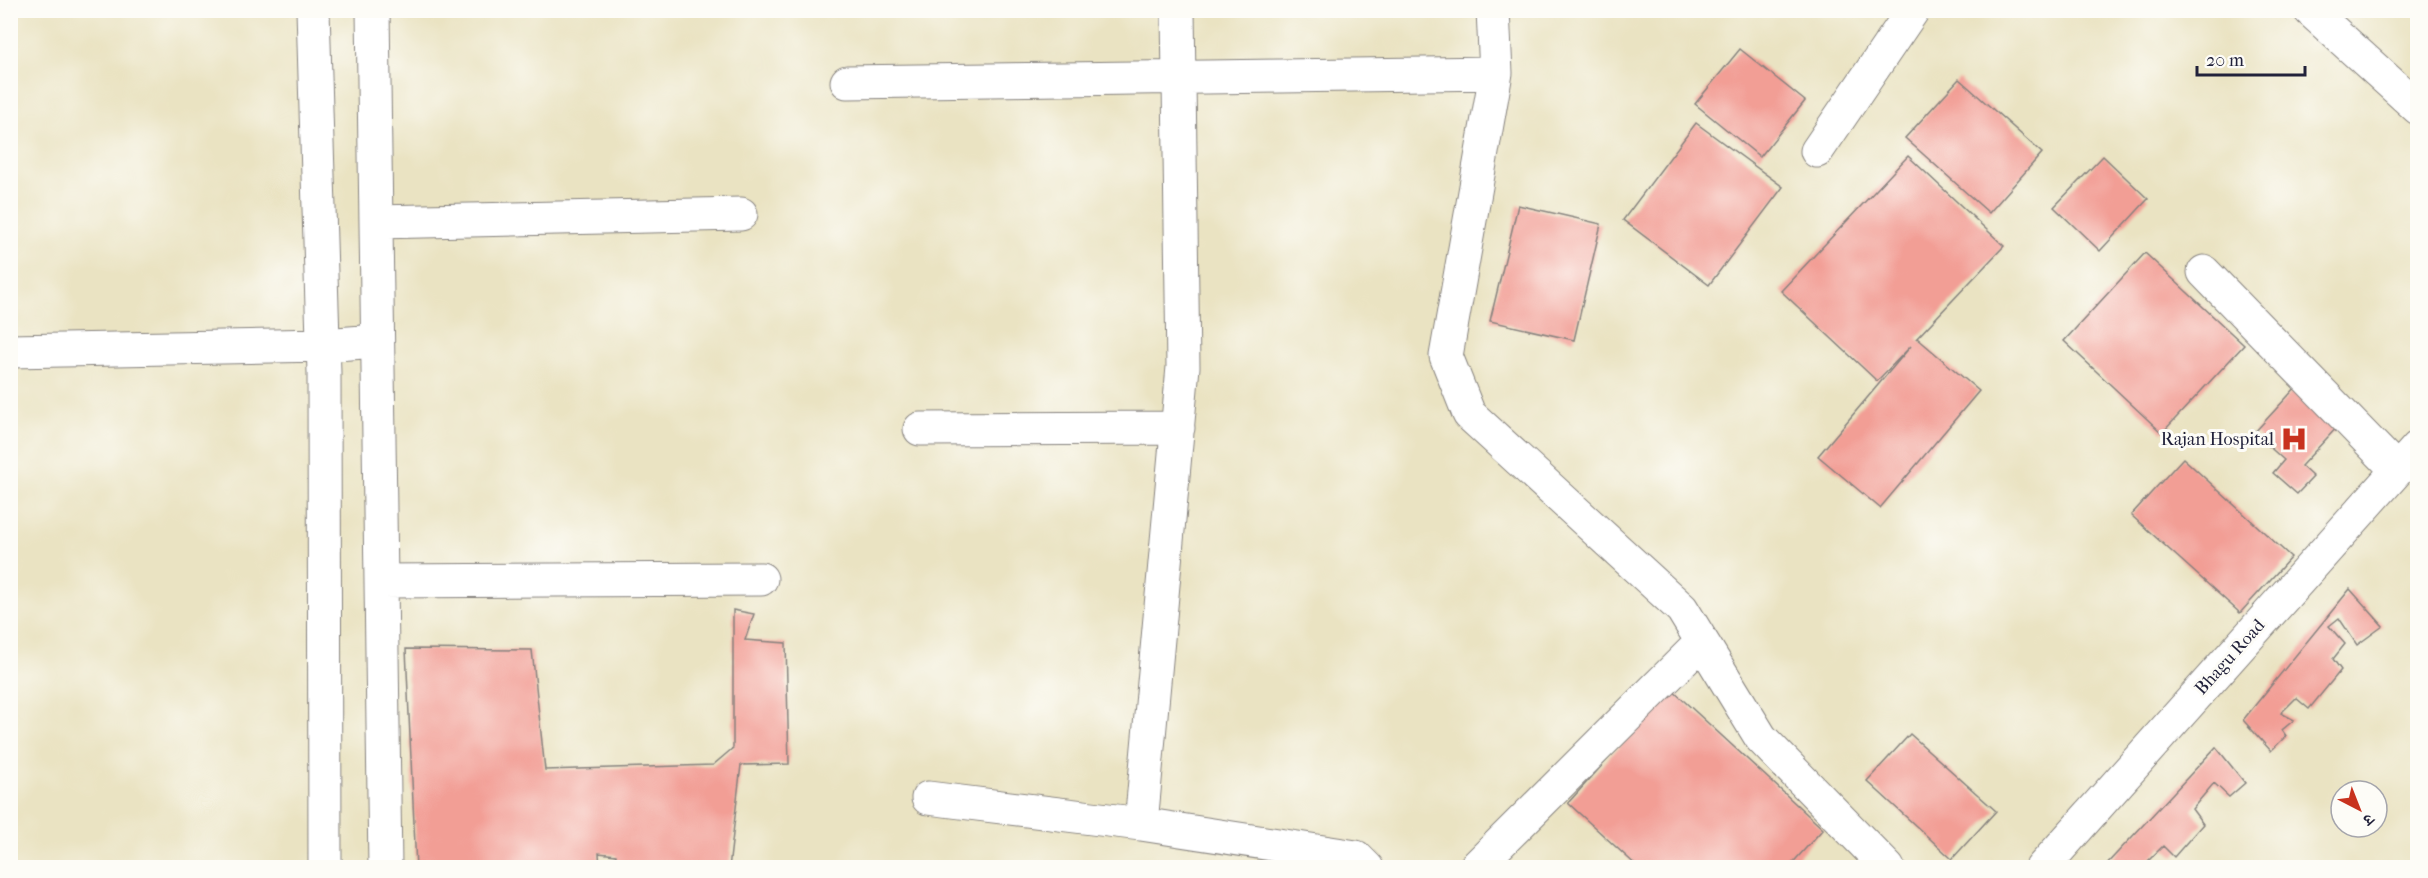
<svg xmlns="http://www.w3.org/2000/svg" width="2428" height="878" font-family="'IM FELL French Canon','Noto Serif Devanagari',serif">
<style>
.building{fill:#f29e95}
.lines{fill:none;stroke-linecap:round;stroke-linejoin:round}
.minor-casing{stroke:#86827e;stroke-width:35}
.minor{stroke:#fff;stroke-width:33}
.labels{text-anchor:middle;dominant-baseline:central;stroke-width:6;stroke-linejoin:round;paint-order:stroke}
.poi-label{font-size:18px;fill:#22223b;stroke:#fdfcf7;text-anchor:end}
.street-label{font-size:18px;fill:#22223b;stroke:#fdfcf7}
</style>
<rect width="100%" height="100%" fill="#fdfcf7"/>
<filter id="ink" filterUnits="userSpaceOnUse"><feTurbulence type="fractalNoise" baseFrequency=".0167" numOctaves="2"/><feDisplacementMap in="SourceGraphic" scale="12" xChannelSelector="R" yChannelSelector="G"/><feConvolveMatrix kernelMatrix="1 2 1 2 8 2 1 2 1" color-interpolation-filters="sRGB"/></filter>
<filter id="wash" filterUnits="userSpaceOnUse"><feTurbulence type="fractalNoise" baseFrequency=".008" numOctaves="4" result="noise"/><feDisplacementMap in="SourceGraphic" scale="24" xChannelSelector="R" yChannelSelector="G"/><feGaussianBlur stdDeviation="1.35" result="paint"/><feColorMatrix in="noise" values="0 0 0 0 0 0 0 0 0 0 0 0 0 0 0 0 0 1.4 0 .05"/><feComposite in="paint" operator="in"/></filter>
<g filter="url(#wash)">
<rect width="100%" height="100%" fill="#eae3c2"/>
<g id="blocks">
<path class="building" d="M1740,49L1805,101L1760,157L1695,104Z
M1959,79L2042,153L1989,213L1905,138Z
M1696,123L1783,187L1709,285L1623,220Z
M1908,156L2004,246L1917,338L1979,391L1880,508L1818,456L1911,346L1877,381L1781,291Z
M2103,156L2148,199L2100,251L2054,207Z
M1518,205L1601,224L1574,340L1490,321Z
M2145,253L2244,345L2162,433L2064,341Z
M2298,385L2340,424L2301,466L2313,477L2297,494L2273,473L2284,460L2254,433Z
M2183,458L2291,557L2240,613L2131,515Z
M2350,589L2383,626L2357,645L2339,618L2329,626L2345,644L2333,659L2341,670L2309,709L2296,698L2281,713L2294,720L2282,730L2286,736L2271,751L2243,720Z
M733,610L754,614L745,640L786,643L789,764L741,765L729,868H616V855L599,853L600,868H416L406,649L532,650L545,770L713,765L733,748Z
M1671,689L1823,829L1788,868H1639L1568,803Z
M1910,734L1996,811L1952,859L1867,781Z
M2216,747L2245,783L2229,797L2214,783L2192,809L2203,824L2174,857L2163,846L2141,868H2103Z"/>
</g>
</g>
<g filter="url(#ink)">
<use href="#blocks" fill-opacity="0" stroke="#86827e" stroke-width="1.5"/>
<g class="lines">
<defs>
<path id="minor" d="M313,10L324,373L325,868
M373,10L385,868
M1493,10L1496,73L1446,356L1469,414L1682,609L1761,738L1888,868
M2310,10L2418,108
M847,82L1496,73
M1817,151L1913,10
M376,222L741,214
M2204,272L2397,470
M10,351L323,345L377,341
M920,429L1178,428
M381,581L761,579
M928,798L1141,824L1356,857L1367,868
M1141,824L1183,367L1178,10
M1475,868L1702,642
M2042,868L2418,447"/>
</defs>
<use href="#minor" class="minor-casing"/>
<use href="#minor" class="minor"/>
</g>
</g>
<defs>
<symbol id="hospital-bare" viewBox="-9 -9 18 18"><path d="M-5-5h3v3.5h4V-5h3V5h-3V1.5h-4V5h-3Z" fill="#c8321e" stroke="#fdfcf7" stroke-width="2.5" paint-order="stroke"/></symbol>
</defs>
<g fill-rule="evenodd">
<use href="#hospital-bare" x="2275" y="420" width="38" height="38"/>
</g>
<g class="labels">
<g class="poi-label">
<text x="2274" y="439">Rajan Hospital</text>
</g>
<g class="street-label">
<text transform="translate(2230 657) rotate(-48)">Bhagu Road</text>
</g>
</g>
<rect width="2428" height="878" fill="none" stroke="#fdfcf7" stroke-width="36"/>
<g transform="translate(2359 809) rotate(138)"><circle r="28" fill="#fdfcf7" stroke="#a5a5ac" stroke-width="1.5"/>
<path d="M0-4.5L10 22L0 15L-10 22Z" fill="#c8321e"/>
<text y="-9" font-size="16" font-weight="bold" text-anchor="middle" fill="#22223b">उ</text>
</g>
<path d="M2197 66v9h108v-9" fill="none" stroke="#22223b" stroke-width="3"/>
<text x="2206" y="66" font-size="18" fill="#22223b" stroke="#fdfcf7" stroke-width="4.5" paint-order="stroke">20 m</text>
</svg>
